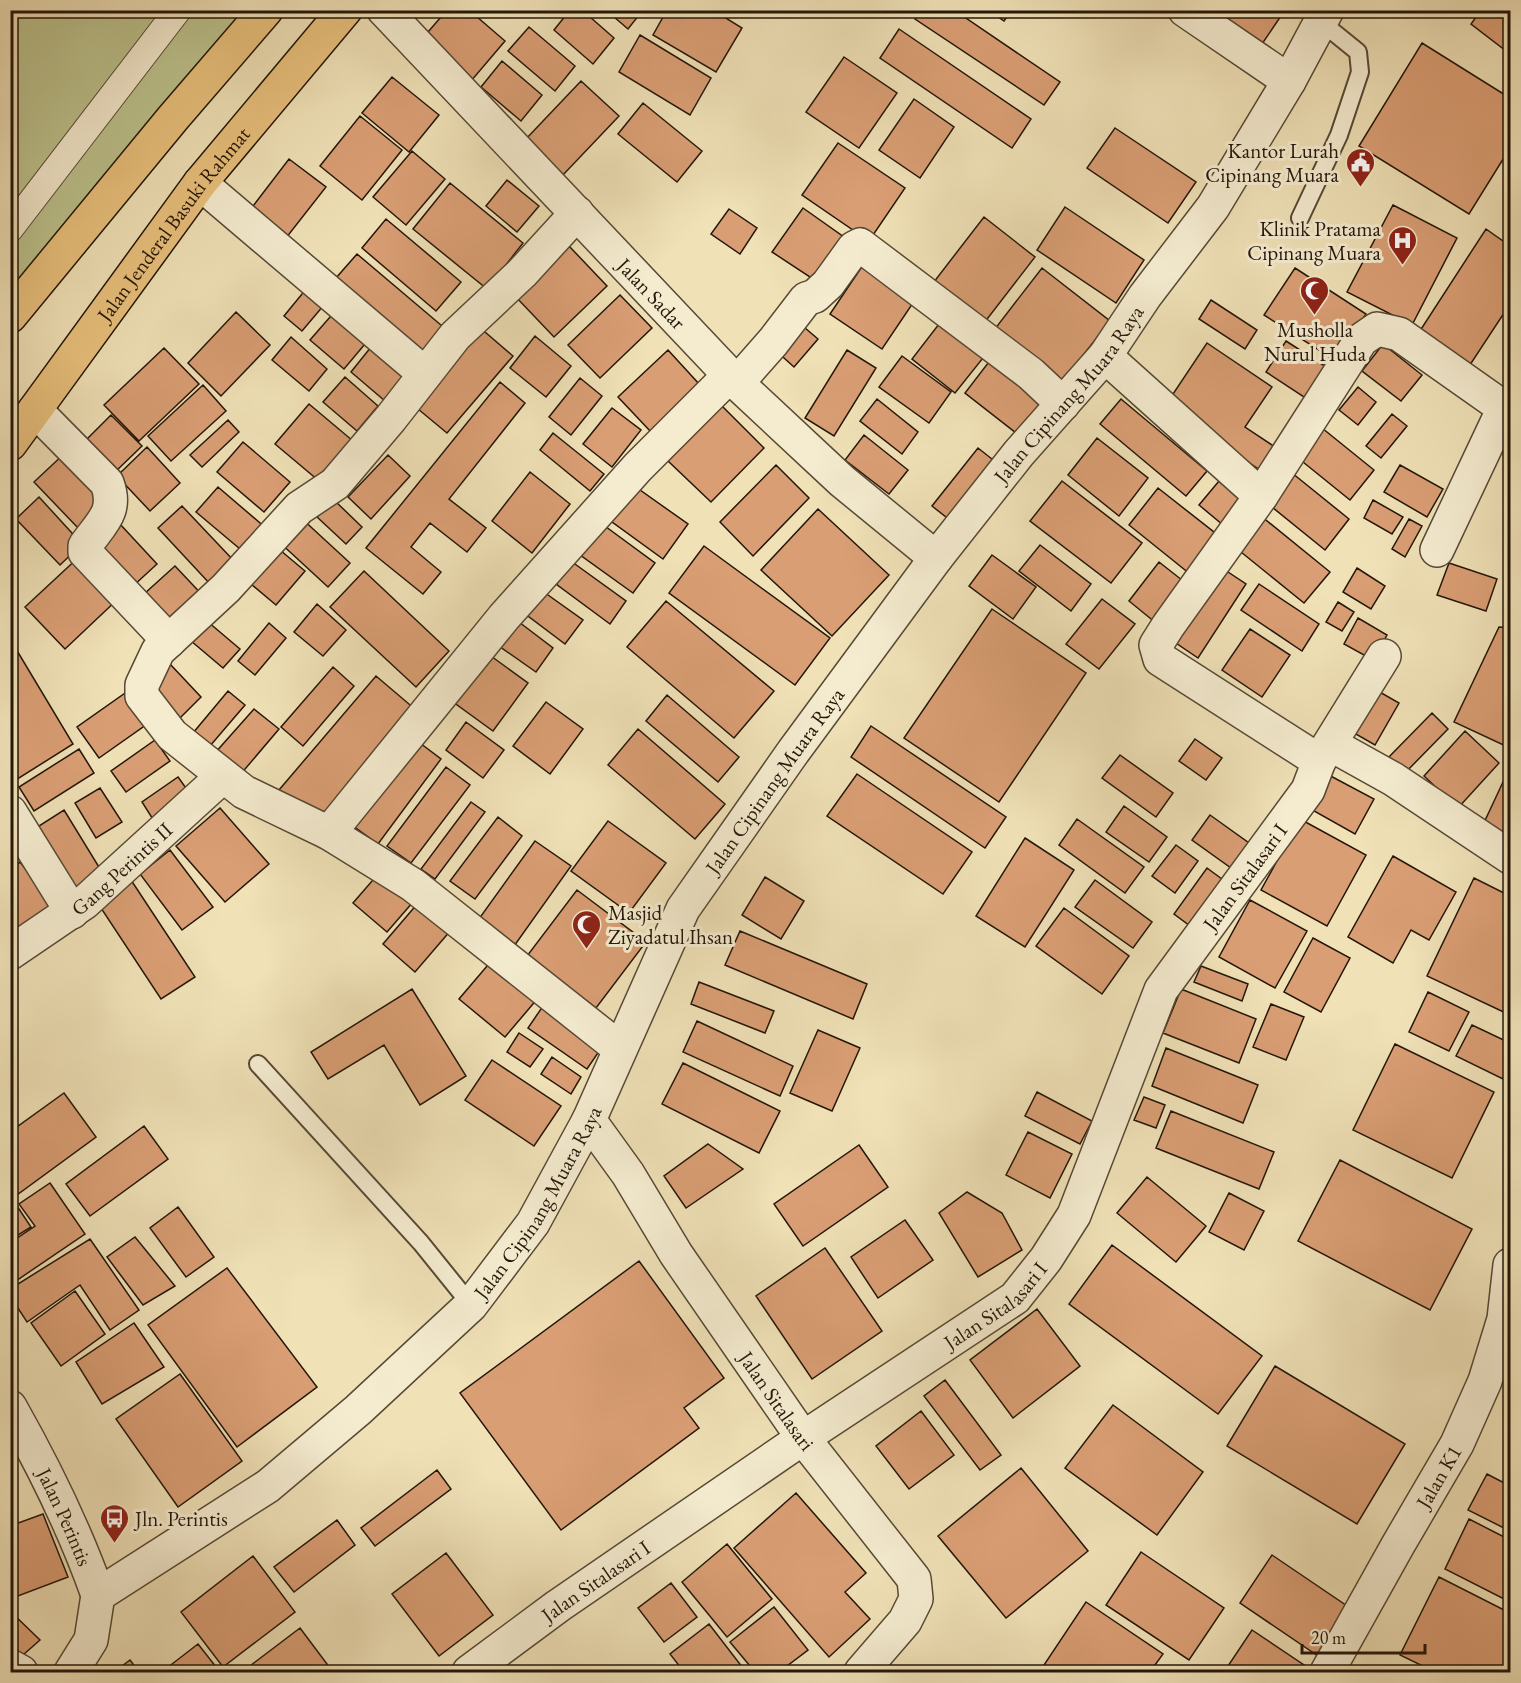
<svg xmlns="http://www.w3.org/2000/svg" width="1521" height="1683" font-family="'EB Garamond',serif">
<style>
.green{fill:#bcc28d;stroke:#706c4c;stroke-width:1.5}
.building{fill:#da9e74;stroke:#23160a;stroke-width:1.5}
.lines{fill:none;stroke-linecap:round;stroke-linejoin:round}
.service-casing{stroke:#564935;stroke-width:20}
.pedestrian-casing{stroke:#564935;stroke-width:28}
.minor-casing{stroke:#564935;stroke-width:36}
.tertiary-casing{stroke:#564935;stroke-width:36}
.primary-casing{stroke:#23160a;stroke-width:36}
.service{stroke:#f5ecd0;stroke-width:16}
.pedestrian{stroke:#f5ecd0;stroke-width:26}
.minor{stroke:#f5ecd0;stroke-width:33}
.tertiary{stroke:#f5ecd0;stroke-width:33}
.primary{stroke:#e8c07c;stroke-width:33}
.labels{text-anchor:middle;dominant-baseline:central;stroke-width:6;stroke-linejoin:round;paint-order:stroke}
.poi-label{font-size:21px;fill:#23160a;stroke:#f5ecd0;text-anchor:end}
.street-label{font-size:21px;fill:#23160a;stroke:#f5ecd0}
</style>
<rect width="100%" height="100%" fill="#f0e1b7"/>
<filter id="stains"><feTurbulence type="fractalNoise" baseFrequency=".00333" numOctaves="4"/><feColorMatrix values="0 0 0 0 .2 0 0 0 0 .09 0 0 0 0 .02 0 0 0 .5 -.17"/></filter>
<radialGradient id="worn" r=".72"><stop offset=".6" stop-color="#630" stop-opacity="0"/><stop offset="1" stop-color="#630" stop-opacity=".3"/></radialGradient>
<path class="green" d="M11,11H266L11,316Z"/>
<path class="building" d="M447,10H469L505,41L471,81L422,39Z
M570,10H582L614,38L593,64L554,30Z
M606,10H643L628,29Z
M667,10H713L742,28L716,72L653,35Z
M920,10H954L1060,82L1044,105L915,19Z
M988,10H1012L1004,21Z
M1213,10H1285L1262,44Z
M1481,10H1510V54L1471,24Z
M529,27L575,66L555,91L508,51Z
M899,29L1031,119L1012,148L880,58Z
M640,35L711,78L690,115L619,72Z
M1422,43L1510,98V148L1469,214L1359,146Z
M844,57L897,93L859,148L806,112Z
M502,61L542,95L521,121L481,87Z
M392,77L439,115L409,152L362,113Z
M581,81L619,116L562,176L525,140Z
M914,99L954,127L920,178L879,150Z
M643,103L702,151L677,182L618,134Z
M360,116L402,150L362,200L320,166Z
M1115,128L1196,182L1168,223L1087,168Z
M838,143L905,188L869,241L802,195Z
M412,151L445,179L406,225L373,197Z
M289,159L326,187L286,238L250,210Z
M507,180L539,206L517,232L486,206Z
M450,183L523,243L487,289L413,229Z
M1393,205L1457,238L1412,325L1347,292Z
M1065,207L1144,260L1116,303L1037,250Z
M803,208L851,242L822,285L772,252Z
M729,209L757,228L740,254L711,234Z
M984,217L1035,257L981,327L930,287Z
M386,219L461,282L436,311L362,248Z
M1486,229L1510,246V304L1464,374L1414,340Z
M569,246L607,286L554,337L515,296Z
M357,254L448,331L421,364L329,286Z
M865,262L917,297L882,349L830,314Z
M1042,268L1110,321L1059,386L991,334Z
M1295,268L1366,314L1336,361L1264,315Z
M311,283L329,299L302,331L284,316Z
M620,295L652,328L600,378L568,345Z
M1211,300L1257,330L1245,349L1199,319Z
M337,309L370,338L344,369L310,340Z
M236,312L270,345L221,396L188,363Z
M798,322L818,339L794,367L774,349Z
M939,324L983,358L955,393L912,359Z
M478,326L513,356L447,433L412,404Z
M535,336L571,366L546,397L510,368Z
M291,337L327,369L309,391L272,360Z
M1286,341L1331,370L1310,401L1266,372Z
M375,342L410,372L385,401L351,372Z
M1207,343L1272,387L1245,427L1278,449L1263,472L1165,406Z
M1383,344L1422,375L1401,401L1362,371Z
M164,348L199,384L139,441L104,405Z
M668,350L700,385L651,432L618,397Z
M847,350L876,368L834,436L805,418Z
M995,354L1051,397L1020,436L965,393Z
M902,356L951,392L929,423L879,387Z
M345,377L378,406L357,431L323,402Z
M580,378L602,396L571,435L549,417Z
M500,382L525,403L449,499L486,528L467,552L430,523L411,547L441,572L423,594L366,548Z
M203,385L226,411L171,461L148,436Z
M1358,387L1376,402L1358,425L1339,410Z
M877,399L918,432L902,454L860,421Z
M1121,399L1207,471L1186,496L1100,424Z
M309,404L359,446L325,486L275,444Z
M722,406L764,448L711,502L668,461Z
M612,408L641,430L612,467L583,444Z
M1392,414L1407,426L1381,458L1366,446Z
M111,415L142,446L113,474L83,443Z
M228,420L239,432L202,467L190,455Z
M1322,428L1374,470L1350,500L1298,458Z
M553,433L604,474L590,491L540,450Z
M864,435L908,470L889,494L845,460Z
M1097,438L1148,478L1119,516L1068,475Z
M243,442L290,482L264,512L217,472Z
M147,447L180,483L150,511L117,476Z
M978,448L997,463L951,521L932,506Z
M66,452L111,499L79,529L34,482Z
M388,455L410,476L371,519L348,497Z
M776,465L809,498L753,556L720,522Z
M1400,465L1443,489L1427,517L1384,492Z
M530,472L570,504L532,553L492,521Z
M1292,473L1349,519L1325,550L1267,503Z
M1062,481L1142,543L1111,583L1030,521Z
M1219,481L1243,500L1223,525L1199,505Z
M633,485L688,524L663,559L608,519Z
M218,487L267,529L246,554L196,512Z
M1158,488L1219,536L1190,574L1129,525Z
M39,497L82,544L60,565L16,519Z
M333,499L362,527L346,544L317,517Z
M1373,500L1403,517L1392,534L1364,518Z
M182,506L235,562L211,585L158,528Z
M818,509L889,575L832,636L761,570Z
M299,516L350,563L328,587L277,540Z
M1261,516L1330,572L1304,603L1236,548Z
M1409,519L1422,526L1405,557L1392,549Z
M598,521L655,563L633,593L576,552Z
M119,523L157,564L132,587L94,547Z
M274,545L305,571L276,605L245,579Z
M1040,545L1091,584L1071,611L1019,571Z
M704,546L830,638L795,685L669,593Z
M81,555L120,597L65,649L25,607Z
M992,555L1036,587L1013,619L969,586Z
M568,559L626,601L610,624L552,581Z
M1159,562L1187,584L1156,623L1129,601Z
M1449,563L1497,579L1486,611L1437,595Z
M175,566L207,600L176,629L144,594Z
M1222,568L1246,584L1198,658L1173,641Z
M1357,568L1385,586L1371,609L1343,592Z
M364,571L449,651L416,687L330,607Z
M1259,584L1319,624L1302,651L1241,610Z
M541,590L583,620L565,644L524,613Z
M1102,599L1135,624L1099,669L1066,644Z
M666,601L774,691L734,738L627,647Z
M1338,602L1354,612L1342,631L1326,622Z
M317,604L346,630L323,656L294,632Z
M992,609L1086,673L999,802L904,738Z
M201,616L240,649L223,668L184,635Z
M1358,618L1387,635L1373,660L1344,644Z
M515,619L553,648L536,672L496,644Z
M269,623L286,638L255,675L238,661Z
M1499,627L1510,628V748L1454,722Z
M1250,629L1290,655L1262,697L1222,670Z
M10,639L73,744L11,783H10Z
M484,651L528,683L493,731L449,699Z
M170,664L201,697L177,721L145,687Z
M333,667L354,686L303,746L281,727Z
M376,676L416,710L319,825L279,790Z
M1371,687L1399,703L1375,745L1347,729Z
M128,691L150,722L99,758L77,727Z
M228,691L245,705L204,753L188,739Z
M667,695L739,757L718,782L646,721Z
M546,702L583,729L550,774L513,746Z
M254,709L279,729L240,775L215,753Z
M1432,713L1448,729L1402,776L1386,760Z
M466,722L504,750L483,778L446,750Z
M871,726L1006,817L985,848L851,757Z
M638,729L725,804L695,839L608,765Z
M1465,731L1499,763L1458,808L1424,776Z
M412,737L441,759L378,844L349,823Z
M1195,739L1222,758L1206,780L1179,761Z
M155,740L170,761L126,792L111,771Z
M79,749L94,773L34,811L19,787Z
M1120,755L1173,793L1156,817L1102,778Z
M446,767L470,785L411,863L387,846Z
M1510,767V841L1482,827Z
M1325,773L1374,799L1355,834L1307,807Z
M857,774L972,852L943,894L827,816Z
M178,777L191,795L154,821L142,802Z
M100,788L122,822L96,838L75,803Z
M471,802L485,812L435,879L421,869Z
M1124,806L1167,837L1149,862L1106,832Z
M220,808L269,864L225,902L176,846Z
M64,810L102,872L66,894L28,833Z
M1210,815L1256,848L1238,873L1192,840Z
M498,817L522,836L475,899L450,881Z
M1077,819L1144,867L1125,893L1059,845Z
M1300,819L1366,855L1327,926L1261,890Z
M608,821L666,863L629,913L571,871Z
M1025,838L1074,870L1025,947L976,916Z
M535,841L571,866L512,949L476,923Z
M1176,845L1198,861L1175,893L1152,876Z
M170,850L213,907L182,930L140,874Z
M1393,856L1456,892L1429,940L1411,930L1393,963L1348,937Z
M20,862L58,911L10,936V870Z
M1207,868L1234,888L1201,934L1174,914Z
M379,873L413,902L387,932L353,903Z
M765,877L804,901L781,939L742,915Z
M1474,878L1510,896V1015L1427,976Z
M131,880L195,977L161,999L97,902Z
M1095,880L1152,922L1133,948L1075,907Z
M577,890L646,942L596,1008L527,956Z
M1250,900L1307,931L1275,988L1219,957Z
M418,903L451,930L415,972L383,944Z
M1064,908L1129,956L1102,994L1036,946Z
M740,931L867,984L853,1019L725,965Z
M1313,938L1350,958L1321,1012L1284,992Z
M493,959L538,998L505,1037L459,999Z
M1201,966L1248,984L1242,1001L1194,982Z
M699,982L774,1011L765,1033L691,1004Z
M412,989L466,1076L420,1105L384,1045L328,1079L311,1052Z
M1181,989L1256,1019L1239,1063L1163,1033Z
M1428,992L1469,1012L1449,1051L1409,1032Z
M1271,1004L1304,1017L1286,1060L1253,1047Z
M543,1006L602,1047L587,1069L528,1028Z
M697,1021L793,1066L780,1096L683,1052Z
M1472,1025L1510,1043V1062L1503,1079L1456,1056Z
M818,1030L860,1048L832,1111L790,1093Z
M519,1033L543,1049L530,1067L507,1052Z
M1395,1044L1494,1092L1452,1178L1353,1130Z
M1166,1048L1258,1085L1243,1123L1152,1086Z
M552,1057L581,1077L571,1094L541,1074Z
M492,1060L561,1106L534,1146L465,1100Z
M683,1063L780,1111L759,1153L662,1104Z
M1037,1092L1092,1121L1080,1144L1025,1116Z
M64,1093L96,1137L10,1200V1132Z
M1144,1097L1165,1105L1156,1128L1134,1120Z
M1171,1111L1274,1152L1259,1189L1156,1148Z
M144,1126L168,1159L90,1216L66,1184Z
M1028,1132L1072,1154L1050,1198L1006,1175Z
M708,1144L743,1169L686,1208L664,1176Z
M859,1145L888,1187L803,1246L774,1204Z
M1340,1160L1472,1229L1430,1310L1298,1241Z
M1147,1177L1206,1226L1176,1262L1117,1213Z
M50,1183L85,1234L10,1285V1243L35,1226L19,1204Z
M967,1192L1002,1213L1022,1250L978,1277L939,1213Z
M1229,1193L1264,1211L1244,1250L1209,1232Z
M15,1203L31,1227L10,1240V1206Z
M178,1207L214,1257L186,1277L150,1228Z
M905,1220L933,1260L878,1298L851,1257Z
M135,1237L175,1286L143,1305L107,1257Z
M90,1239L139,1310L110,1330L80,1285L27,1322L10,1296V1289Z
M1112,1245L1262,1356L1218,1414L1069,1304Z
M825,1248L882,1331L812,1379L756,1296Z
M639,1261L724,1378L684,1408L699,1428L561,1530L460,1393Z
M227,1268L317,1387L237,1447L148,1325Z
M75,1291L105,1334L61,1366L31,1323Z
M1037,1309L1080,1366L1013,1418L970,1360Z
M134,1323L164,1367L102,1404L76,1362Z
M1275,1366L1405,1444L1357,1524L1227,1446Z
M180,1374L242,1461L178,1507L116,1419Z
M945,1380L1001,1455L980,1470L924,1396Z
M1113,1405L1203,1472L1157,1535L1065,1468Z
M921,1411L954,1455L909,1489L876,1446Z
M1021,1468L1088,1551L1006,1618L938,1536Z
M437,1470L451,1489L375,1546L361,1528Z
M1487,1474L1510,1486V1531L1468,1510Z
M796,1493L866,1573L845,1592L870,1619L829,1657L734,1548Z
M43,1514L68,1577L10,1599V1526Z
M1469,1519L1510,1540V1602L1445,1569Z
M337,1520L355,1545L294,1592L274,1567Z
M727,1544L772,1599L727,1637L682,1582Z
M1141,1552L1224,1608L1189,1660L1106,1605Z
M446,1553L493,1615L439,1656L392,1594Z
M1272,1555L1353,1610L1321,1658L1240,1603Z
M253,1556L295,1612L223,1667L181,1612Z
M1439,1577L1510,1613V1672H1435L1400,1655Z
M671,1583L697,1617L664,1642L638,1608Z
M1086,1602L1163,1654L1150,1672H1055L1044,1665Z
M774,1607L808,1650L779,1672H755L730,1642Z
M10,1611L40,1640L15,1662L10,1657Z
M709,1624L746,1672H684L670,1654Z
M300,1628L333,1672H242Z
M1252,1630L1304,1665L1299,1672H1224Z
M198,1644L220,1672H164L163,1671Z
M130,1660L139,1672H114Z"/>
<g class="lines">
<defs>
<path id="service" d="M1300,218L1339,135L1360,72L1358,52L1321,22
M258,1064L421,1243L471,1305"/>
<path id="pedestrian" d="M10,229L178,10"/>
<g id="minor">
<path id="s1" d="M384,10L737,383L842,481L936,558"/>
<path d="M1185,10L1289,81"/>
<path d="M200,183L425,374"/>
<path d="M577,213L522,273L455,336L391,418L335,484L299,508L226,588L158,651L142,685V696L172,735L244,792L329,833L413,885L619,1048"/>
<path d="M1105,356L1261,496"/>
<path d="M737,383L773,342L806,299L815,296L828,284L854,248L860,245L1031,374L1063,404"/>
<path d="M35,410L107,483C118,512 101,523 85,546V552L169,641"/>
<path d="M1437,550L1504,408"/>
<path d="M1330,744L1393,779L1510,857"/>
<path d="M1319,761L1160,659L1156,645L1168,626L1261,496L1361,340L1377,329L1399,334L1504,408H1510"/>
<path d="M10,812L72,912"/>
<path d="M329,833L504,617L638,467L730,375"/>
<path id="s2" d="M10,953L85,902L223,776"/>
<path id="s3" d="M589,1120L628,1174L676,1254L803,1438L914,1579L916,1599L905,1621L861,1672"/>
<path id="s4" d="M10,1407C44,1467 75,1530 98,1595"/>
<path d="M10,1666L21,1672"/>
<path id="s5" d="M469,1672L558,1606L803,1438L1015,1298L1046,1259L1074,1215L1161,990L1308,790L1319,761L1384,656"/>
<path id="s6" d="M1327,1672L1398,1545L1457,1444L1485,1381L1504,1319L1510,1265"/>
</g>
<g id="tertiary">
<path id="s7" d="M71,1672L91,1640L98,1595L268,1486L358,1410L471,1305L533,1223L589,1120L683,909L793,752L936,558L1019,453L1105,356L1145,296L1213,207L1289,81L1327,10"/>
</g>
<g id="primary">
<path d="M10,316L173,118L266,10"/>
<path id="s8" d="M10,444L200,183L345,10"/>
</g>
</defs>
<use href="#service" class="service-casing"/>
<use href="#pedestrian" class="pedestrian-casing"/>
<use href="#minor" class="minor-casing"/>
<use href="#tertiary" class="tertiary-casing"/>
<use href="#primary" class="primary-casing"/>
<use href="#service" class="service"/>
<use href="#pedestrian" class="pedestrian"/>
<use href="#minor" class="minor"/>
<use href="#tertiary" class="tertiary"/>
<use href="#primary" class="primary"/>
</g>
<defs>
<symbol id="civic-pin" viewBox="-11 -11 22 30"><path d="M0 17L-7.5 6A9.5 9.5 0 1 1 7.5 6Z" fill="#8f2418" stroke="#f5ecd0"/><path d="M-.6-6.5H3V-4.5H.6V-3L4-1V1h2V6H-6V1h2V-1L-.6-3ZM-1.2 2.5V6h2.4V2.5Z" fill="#fff"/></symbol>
<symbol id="hospital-pin" viewBox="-11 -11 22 30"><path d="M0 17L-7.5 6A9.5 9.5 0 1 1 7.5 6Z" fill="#8f2418" stroke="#f5ecd0"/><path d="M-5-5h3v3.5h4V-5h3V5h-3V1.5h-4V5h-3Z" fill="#fff"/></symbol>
<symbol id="mosque-pin" viewBox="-11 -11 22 30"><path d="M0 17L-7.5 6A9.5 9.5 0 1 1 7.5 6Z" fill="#8f2418" stroke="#f5ecd0"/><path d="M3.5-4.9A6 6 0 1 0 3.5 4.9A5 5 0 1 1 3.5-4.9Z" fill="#fff"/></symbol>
<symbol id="bus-pin" viewBox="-11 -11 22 30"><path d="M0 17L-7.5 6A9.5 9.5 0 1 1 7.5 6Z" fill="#8f2418" stroke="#f5ecd0"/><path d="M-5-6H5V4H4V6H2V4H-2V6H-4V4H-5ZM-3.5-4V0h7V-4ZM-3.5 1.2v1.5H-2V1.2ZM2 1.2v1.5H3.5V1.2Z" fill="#fff"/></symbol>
</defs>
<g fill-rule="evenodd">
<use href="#civic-pin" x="1344" y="146" width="33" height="45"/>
<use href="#hospital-pin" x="1386" y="224" width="33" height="45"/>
<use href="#mosque-pin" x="1298" y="274" width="33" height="45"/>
<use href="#mosque-pin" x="570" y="908" width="33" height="45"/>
<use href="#bus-pin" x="98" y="1502" width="33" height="45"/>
</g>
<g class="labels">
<g class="poi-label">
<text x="1339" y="150">Kantor Lurah<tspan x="1339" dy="24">Cipinang Muara</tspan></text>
<text x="1381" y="228">Klinik Pratama<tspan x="1381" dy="24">Cipinang Muara</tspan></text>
<text x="1315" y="329" text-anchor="middle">Musholla<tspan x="1315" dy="24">Nurul Huda</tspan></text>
<text x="608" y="912" text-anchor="start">Masjid<tspan x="608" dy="24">Ziyadatul Ihsan</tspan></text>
<text x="135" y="1518" text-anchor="start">Jln. Perintis</text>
</g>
<g class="street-label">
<text stroke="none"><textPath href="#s8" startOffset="274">Jalan Jenderal Basuki Rahmat</textPath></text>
<text stroke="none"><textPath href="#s1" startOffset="390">Jalan Sadar</textPath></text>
<text stroke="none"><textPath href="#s7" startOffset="1652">Jalan Cipinang Muara Raya</textPath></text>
<text stroke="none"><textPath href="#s7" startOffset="1166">Jalan Cipinang Muara Raya</textPath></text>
<text stroke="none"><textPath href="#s2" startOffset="140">Gang Perintis II</textPath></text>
<text stroke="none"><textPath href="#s5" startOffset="1146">Jalan Sitalasari I</textPath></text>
<text stroke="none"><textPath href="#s7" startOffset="680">Jalan Cipinang Muara Raya</textPath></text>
<text stroke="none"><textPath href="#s5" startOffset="642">Jalan Sitalasari I</textPath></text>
<text stroke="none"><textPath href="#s3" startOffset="338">Jalan Sitalasari</textPath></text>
<text stroke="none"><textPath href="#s6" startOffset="225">Jalan K1</textPath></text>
<text stroke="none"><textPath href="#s4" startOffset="123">Jalan Perintis</textPath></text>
<text stroke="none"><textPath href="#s5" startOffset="156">Jalan Sitalasari I</textPath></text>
</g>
</g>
<rect width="1521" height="1683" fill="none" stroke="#f0e1b7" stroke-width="36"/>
<rect x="12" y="12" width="1497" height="1659" fill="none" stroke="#23160a" stroke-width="3"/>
<rect x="18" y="18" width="1485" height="1647" fill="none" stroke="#23160a" stroke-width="1.5"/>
<path d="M1302 1644v9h123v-9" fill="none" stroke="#23160a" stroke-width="3"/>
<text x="1311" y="1644" font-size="18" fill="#23160a" stroke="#f5ecd0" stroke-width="4.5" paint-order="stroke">20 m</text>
<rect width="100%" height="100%" filter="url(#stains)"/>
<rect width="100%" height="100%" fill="url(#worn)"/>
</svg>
